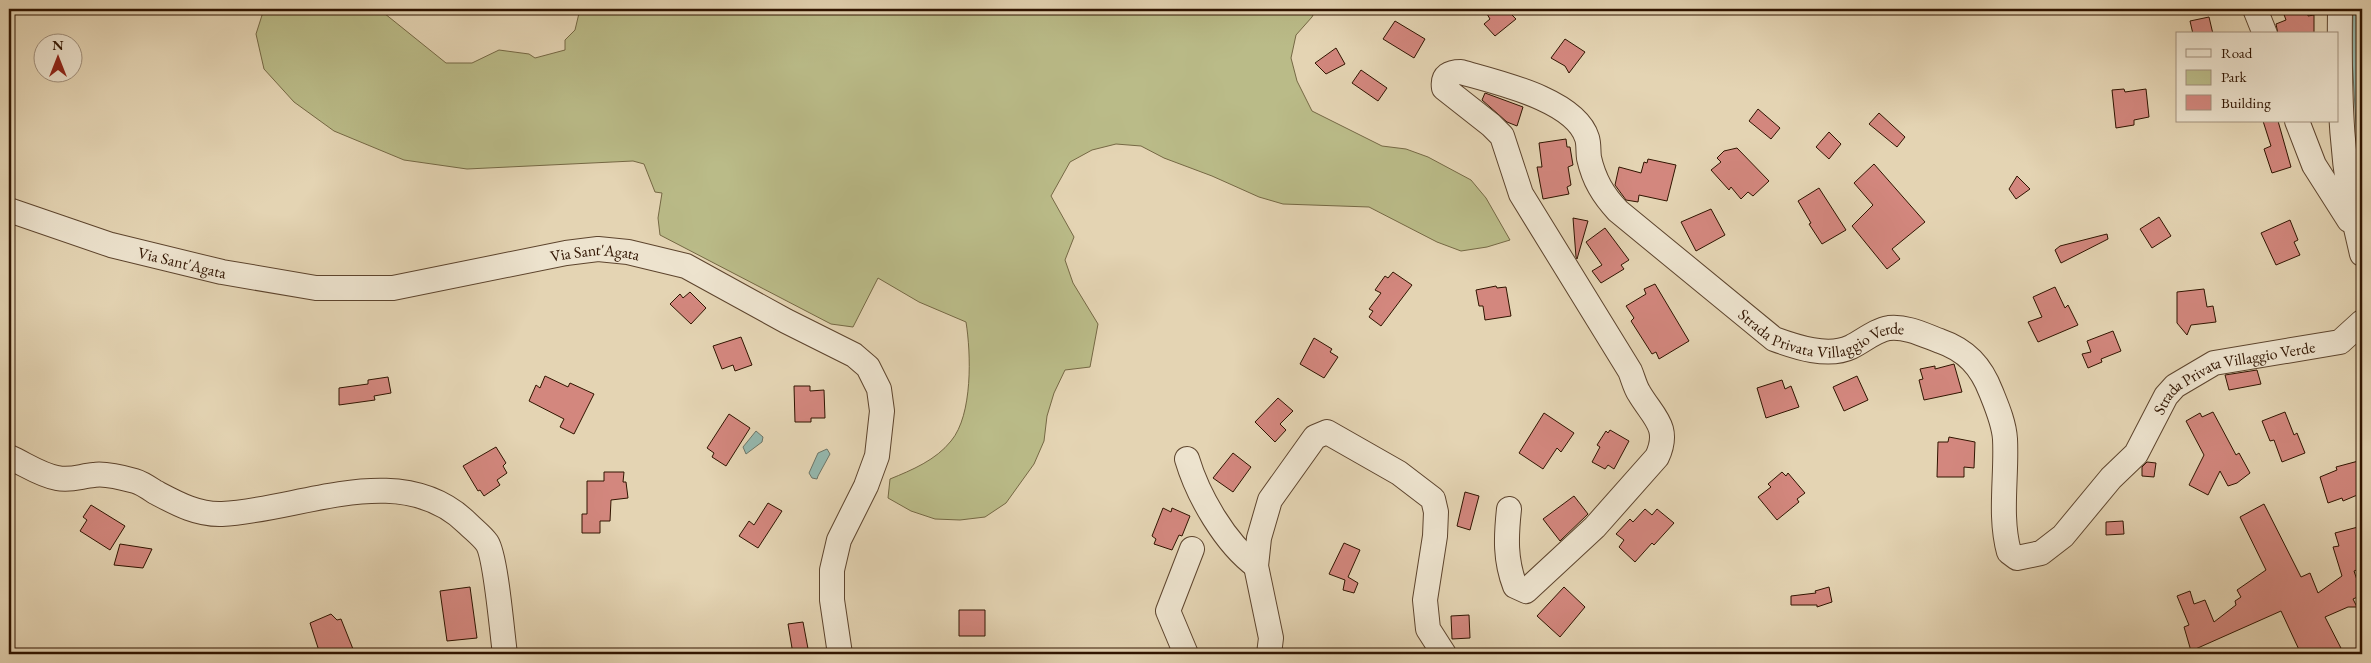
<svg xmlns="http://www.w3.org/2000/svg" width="2371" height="663" font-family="'EB Garamond',serif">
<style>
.green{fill:#babb88;stroke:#756844}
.water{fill:#95b8ae;stroke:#6d7668}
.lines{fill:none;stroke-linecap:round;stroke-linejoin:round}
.shore{stroke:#626657;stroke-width:1}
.building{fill:#d3877e;stroke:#301400}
.minor-casing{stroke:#5d442d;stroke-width:26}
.minor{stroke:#ede3ce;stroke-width:24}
.labels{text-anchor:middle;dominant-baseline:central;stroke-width:4;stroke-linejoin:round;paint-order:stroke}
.street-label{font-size:16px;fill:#301400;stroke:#ede3ce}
</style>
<rect width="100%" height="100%" fill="#e4d4b3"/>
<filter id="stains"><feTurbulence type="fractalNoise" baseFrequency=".004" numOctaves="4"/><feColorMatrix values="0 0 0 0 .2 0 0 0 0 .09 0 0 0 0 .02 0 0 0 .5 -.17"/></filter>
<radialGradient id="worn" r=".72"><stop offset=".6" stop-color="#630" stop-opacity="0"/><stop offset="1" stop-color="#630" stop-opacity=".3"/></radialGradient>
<path class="green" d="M264,9H379L446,63H472L499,50L529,54L535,58L565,50V40L575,30L580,9H1316L1312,17L1296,35L1291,58L1297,81L1312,111L1382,146L1406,149L1428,157L1471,180L1486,198L1510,240L1487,247L1461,251L1437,242L1369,207L1283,204L1259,197L1212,176L1164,158L1141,146L1116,144L1092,150L1070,162L1051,196L1074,237L1065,260L1073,283L1098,324L1090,367L1065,370L1054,393L1047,416L1044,441L1034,464L1006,503L985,517L960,520L935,519L911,511L888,498L890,479C912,470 936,460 951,441C973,415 971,353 966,322L919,302L878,278L853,327L831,324L660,235L658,218L662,193L655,192L644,164L633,161L467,169L404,160L334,131L294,102L264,69L256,34Z"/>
<path class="water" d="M2353,9H2362V191L2359,175L2352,57Z
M756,431L763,437L762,442L746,454L743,447Z
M827,449L830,454L818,476L817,479L812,478L809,473L818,453Z"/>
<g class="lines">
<path class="shore" d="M2358,9L2357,57L2362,144"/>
</g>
<path class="building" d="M1484,9H1506L1516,19L1495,36L1484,24L1490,19Z
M2282,9H2308V16L2314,15V34H2278L2276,24L2286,20Z
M2209,17L2213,34H2193L2190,21Z
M1395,21L1425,39L1414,58L1383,39Z
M1565,39L1585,52L1569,73L1565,66L1551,58Z
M1336,48L1345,64L1326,74L1315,63Z
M1361,70L1387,88L1378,101L1352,83Z
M2124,89L2125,92L2146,89L2149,117L2134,120V125L2116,128L2112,90Z
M1485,93L1523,107L1517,126L1507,122L1482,100Z
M1758,109L1780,128L1771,139L1749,121Z
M1879,113L1905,137L1897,147L1869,124Z
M2263,121H2278L2291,167L2272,173L2264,149L2271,146Z
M1829,132L1841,144L1829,159L1816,147Z
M1566,139L1567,147H1570L1573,165L1568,167L1571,185L1567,187L1569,194L1543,199L1537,167H1542L1539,143Z
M1737,148L1769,181L1753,196L1748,192L1741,199L1731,187L1729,190L1711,170L1721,162L1717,158L1724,151Z
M1648,159L1676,165L1667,201L1639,195L1638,202L1626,200L1615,185L1619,167L1641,173L1644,162L1647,163Z
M1874,164L1925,222L1892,249L1900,259L1887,269L1852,226L1873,205L1854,183Z
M2017,176L2030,189L2016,199L2009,189Z
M1819,188L1846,230L1822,244L1809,224L1811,223L1798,201Z
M1711,209L1725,235L1696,251L1681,222Z
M2159,217L2171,236L2152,248L2140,229Z
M1573,218L1588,221L1577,259L1576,257Z
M2290,220L2298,240L2294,242L2300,255L2276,265L2261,233Z
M1605,228L1629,260L1621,265L1624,269L1601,283L1592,271L1602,265L1586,242Z
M2107,234L2108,239L2061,263L2055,250L2060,246Z
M1393,272L1412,285L1381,326L1369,317L1373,311L1369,309L1381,293L1375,290L1385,276L1388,278Z
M1655,284L1689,341L1659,359L1656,352L1652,354L1631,321L1634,318L1626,306L1646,294L1644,289Z
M1496,286L1497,288L1506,287L1511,316L1485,320L1483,306H1479L1476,290Z
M2055,287L2065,308L2068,305L2078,325L2038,342L2028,322L2042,317L2033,297Z
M2204,289L2207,307L2213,306L2216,322L2191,325L2187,335L2177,323V292Z
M690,292L706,308L691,324L670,304L680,294L683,298Z
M2113,331L2121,351L2101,359L2102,362L2088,368L2082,354L2091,352L2087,341Z
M741,337L752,365L735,371L733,365L722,369L713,346Z
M1314,338L1332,349L1330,352L1338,357L1324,378L1300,364Z
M1954,364L1962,392L1924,400L1919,380L1923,379L1920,369L1935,366V369Z
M2257,370L2261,384L2229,390L2225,375Z
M545,376L568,387L570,383L594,394L574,434L560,427L564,419L529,401L536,385L540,388Z
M1857,376L1868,400L1844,411L1833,387Z
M388,377L391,393L374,396L375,400L339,405V388L368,384V380Z
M1782,380L1785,389L1791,386L1799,407L1766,418L1757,388Z
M794,386H810V391L824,390L825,418H811V422H795Z
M1278,398L1293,411L1280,424L1286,430L1275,442L1255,422Z
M2213,412L2236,455L2239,453L2250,473L2237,483L2228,486L2220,471L2208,495L2189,485L2204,455L2186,421L2200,413L2202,417Z
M2285,412L2294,435L2297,433L2305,453L2282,462L2274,440L2270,441L2262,421Z
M1544,413L1574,433L1561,452L1557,448L1543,469L1519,453Z
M729,414L750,428L726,466L712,457L714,453L707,448Z
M1610,430L1629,441L1614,469L1608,465L1605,469L1592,462L1600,447L1597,445L1606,431L1608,433Z
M1949,437L1975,442L1974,468L1964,467V477H1937L1938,442H1948Z
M496,447L506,463L503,466L507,473L497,480L500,485L484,496L480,490L478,491L463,466Z
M1233,453L1251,467L1233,492L1213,478Z
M2362,460V493L2343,501L2342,498L2328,503L2320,477L2337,470L2336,467Z
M2147,462L2156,463L2154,477L2142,476V467Z
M604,472H624L623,482H626L628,498L611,500L610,521H600V533H582V514H587V481H604Z
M1782,472L1786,476L1788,473L1805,493L1797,499L1799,502L1777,520L1758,497L1771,487L1768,484Z
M1465,492L1479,496L1470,530L1457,526Z
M1574,496L1588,514L1560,541L1543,519Z
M768,503L782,511L758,548L739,536L749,521L754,525Z
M2264,504L2301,577L2310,573L2318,593L2342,576L2333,547L2339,546L2335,533L2358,527L2362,540V568L2354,571L2362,595L2353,599L2357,607H2348L2325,617L2344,654H2301L2281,611L2191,651L2184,627L2189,625L2177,596L2190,591L2194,604L2205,600L2214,622L2236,605L2235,601L2241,597L2237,590L2266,570L2240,517Z
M91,505L125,526L110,550L80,531L87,520L83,517Z
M1163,508L1171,512L1172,508L1190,516L1182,536L1179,535L1172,550L1154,544L1156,539L1152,536Z
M1645,509L1652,515L1657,509L1674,523L1654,545L1652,543L1635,562L1619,547L1624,540L1616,534L1630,519L1633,522Z
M2123,521L2124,534L2106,535V522Z
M1344,543L1360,550L1348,577L1358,583L1354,593L1343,590L1345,580L1329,574Z
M120,544L152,549L143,568L114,565Z
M470,587L477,638L447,641L440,591Z
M1564,587L1585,607L1560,637L1537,616Z
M1829,587L1832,602L1817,607V605H1791V596L1816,593L1815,591Z
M959,610H985V636H959Z
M331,614L337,620L341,619L355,654H320L310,623Z
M1469,615L1470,638L1452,639L1451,616Z
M803,622L809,654H793L788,624Z"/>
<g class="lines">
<defs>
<g id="minor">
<path d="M2255,9L2265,34"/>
<path d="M2340,9C2339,96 2340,169 2362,254"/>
<path d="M2297,121L2314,165L2349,220"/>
<path id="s1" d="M9,210L111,245L222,272L316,288H393L566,253L598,249L628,252L686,266L786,321L854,355L868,367L879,389L882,411L877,456L866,486L839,540L832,570V600L840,654"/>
<path d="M9,457C25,464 40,475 57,478C71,481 81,476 94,475C105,473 124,478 135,481C142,483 149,488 155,492C176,503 197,515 222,514C301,510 402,458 468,524C474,530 482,536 487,543C496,557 502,633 505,654"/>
<path d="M1187,459C1198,496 1225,543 1256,566"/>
<path id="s2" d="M1509,509C1506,537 1505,560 1515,586L1526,591L1595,527L1657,457C1671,427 1653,417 1639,393C1635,387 1633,378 1630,371L1521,194L1502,136L1491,125L1444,88C1442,75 1450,72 1461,72C1495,82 1575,99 1587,138C1589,144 1588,151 1589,158C1594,180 1603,195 1618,211L1774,339C1796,347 1828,358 1851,347C1863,341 1876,330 1889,328C1906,326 1924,335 1940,341C1966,350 1981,366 1991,392C1997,407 2004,423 2005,439C2007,476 1999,516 2009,552L2017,558L2041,553L2063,536L2111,478L2136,454L2166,396L2175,386L2214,363L2340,342L2362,322"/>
<path d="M1186,654L1168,611L1192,549"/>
<path d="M1269,654L1271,638L1256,566L1259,538L1270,500L1315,437L1327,432L1399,473L1433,499L1436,512L1435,536L1425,600L1428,629L1444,654"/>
</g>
</defs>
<use href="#minor" class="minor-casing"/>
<use href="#minor" class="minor"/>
</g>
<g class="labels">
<g class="street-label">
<text stroke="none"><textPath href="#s1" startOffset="600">Via Sant'Agata</textPath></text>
<text stroke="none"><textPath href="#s1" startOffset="181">Via Sant'Agata</textPath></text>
<text stroke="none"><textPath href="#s2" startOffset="1222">Strada Privata Villaggio Verde</textPath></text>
<text stroke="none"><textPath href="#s2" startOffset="1896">Strada Privata Villaggio Verde</textPath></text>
</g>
</g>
<rect width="2371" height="663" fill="none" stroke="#e4d4b3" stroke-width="30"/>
<rect x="10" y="10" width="2351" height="643" fill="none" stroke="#301400" stroke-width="2.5"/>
<rect x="15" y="15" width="2341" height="633" fill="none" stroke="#301400"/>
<rect x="2176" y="32" width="162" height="90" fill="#ede3ce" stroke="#a1907c"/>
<rect x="2186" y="49" width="25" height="8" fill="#ede3ce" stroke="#a1907c"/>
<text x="2221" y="58" font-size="15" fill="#301400">Road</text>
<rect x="2186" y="70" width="25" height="15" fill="#babb88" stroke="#a1907c"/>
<text x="2221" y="82" font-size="15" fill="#301400">Park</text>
<rect x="2186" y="95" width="25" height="15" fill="#d3877e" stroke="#a1907c"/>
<text x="2221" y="108" font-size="15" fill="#301400">Building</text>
<g transform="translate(58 58)"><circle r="24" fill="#ede3ce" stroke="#a1907c"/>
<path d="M0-4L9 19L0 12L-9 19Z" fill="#8f2418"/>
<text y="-8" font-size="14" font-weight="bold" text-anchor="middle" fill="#301400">N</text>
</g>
<rect width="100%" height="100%" filter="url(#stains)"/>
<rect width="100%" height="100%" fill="url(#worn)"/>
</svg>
